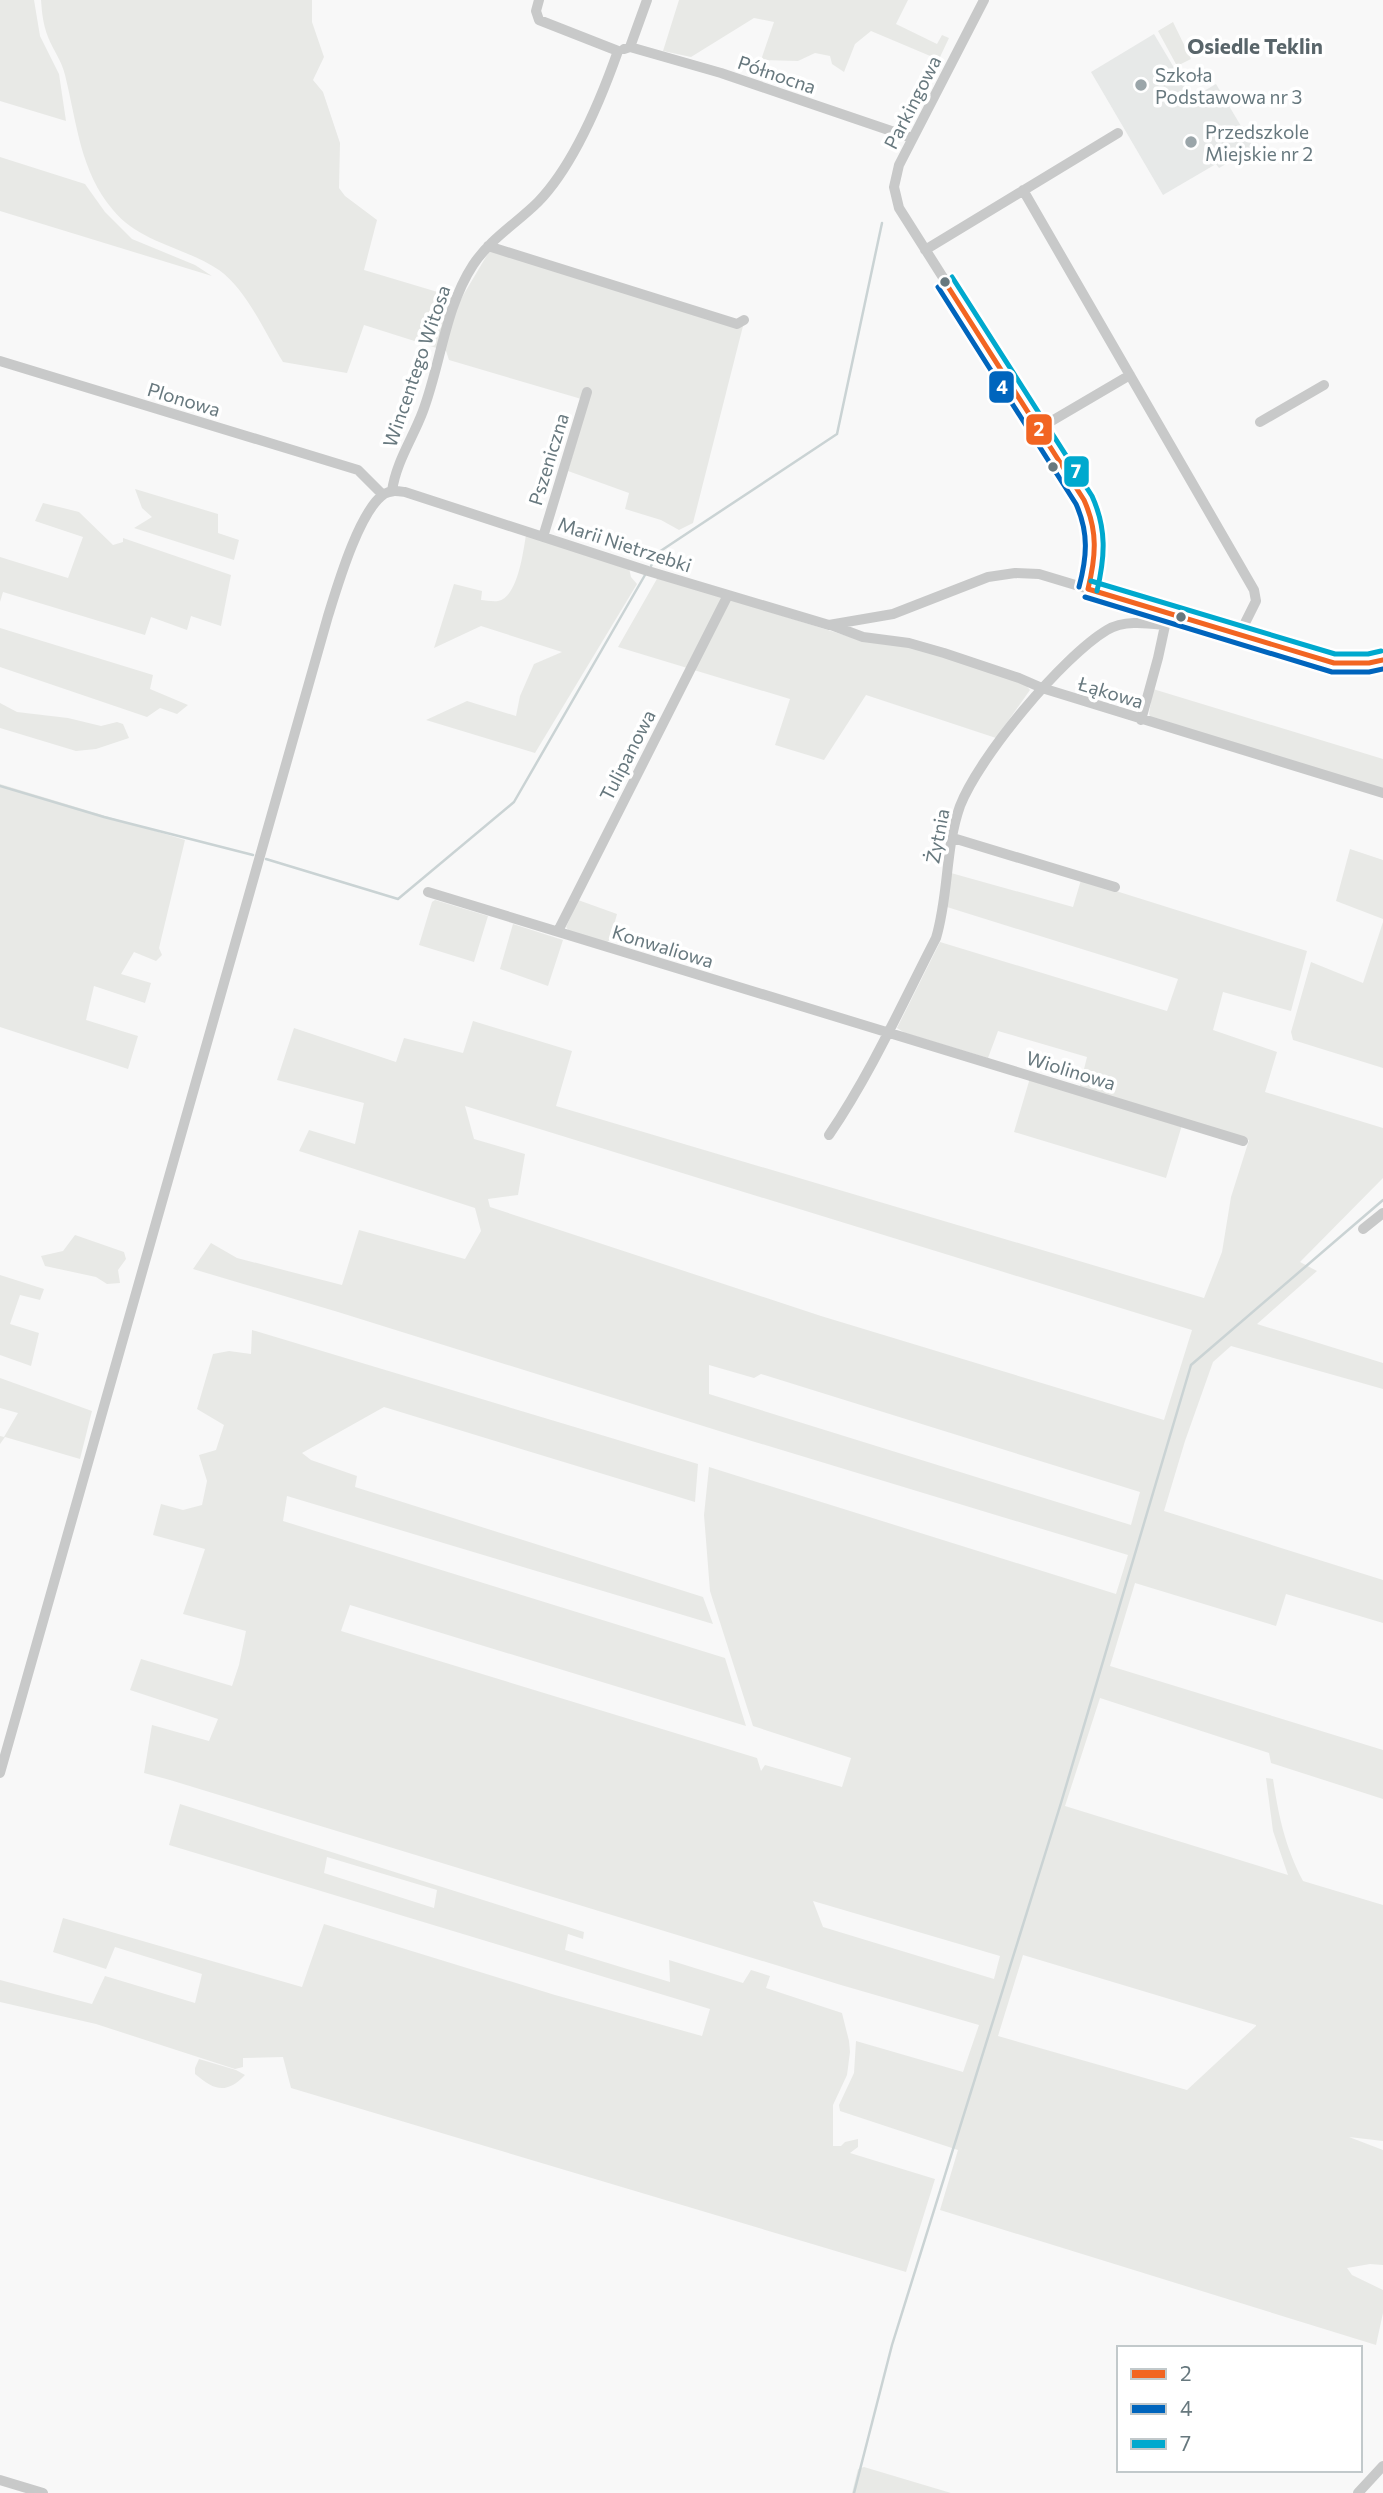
<svg xmlns="http://www.w3.org/2000/svg" width="1383" height="2493" font-family="Commissioner,sans-serif">
<style>
.built{fill:#e7e9e8}
.green{fill:#e8e9e6;fill-rule:evenodd}
.lines{fill:none;stroke-linecap:round;stroke-linejoin:round}
.stream{stroke:#cad3d4;stroke-width:2.5}
.minor{stroke:#c8c9c9;stroke-width:10}
.bus-1-casing{stroke:#fff;stroke-width:10}
.bus-2-casing{stroke:#fff;stroke-width:10}
.bus-3-casing{stroke:#fff;stroke-width:10}
.bus-1{stroke:#f26522;stroke-width:5}
.bus-2{stroke:#0065bd;stroke-width:5}
.bus-3{stroke:#00a9ce;stroke-width:5}
.poi-dot{fill:#9aa5a9;stroke:#fff;stroke-width:2.5}
.bus-dot{fill:#67787e;stroke:#fff;stroke-width:2.5}
.labels{text-anchor:middle;dominant-baseline:central;stroke-width:7;stroke-linejoin:round;paint-order:stroke}
.street-label{font-size:19px;fill:#67787e;stroke:#fff}
.poi-label{font-size:19px;fill:#67787e;stroke:#fff;text-anchor:start}
.neighbourhood-label{font-size:21px;font-weight:bold;fill:#59656a;stroke:#fff}
.line-badge{stroke:#fff;stroke-width:2.5}
.badge-label{font-size:19px;text-anchor:middle;font-weight:bold;fill:#fff}
</style>
<rect width="100%" height="100%" fill="#f8f8f8"/>
<path class="built" d="M1154,34L1192,98L1216,84L1254,148L1219,168L1216,164L1163,195L1091,72Z"/>
<path class="green" d="M0,0H34L40,36L59,74L66,121L0,101Z
M41,0H312V22L324,57L313,80L323,92L340,143L339,188L345,196L377,220L364,270L461,299L490,250L743,326L693,523L679,530L661,520L625,509L629,493L568,471L588,402L578,398L449,360L446,351L364,325L347,373L283,362C266,334 246,289 219,270C185,247 140,243 113,210C80,171 77,123 65,75C62,61 53,50 48,37C43,24 42,13 41,0Z
M679,0H908L896,24L937,44L942,35L949,38L940,57L937,56L935,58L871,31L855,44L844,72L832,64L830,56L815,53L798,61L761,60L774,22L754,18L691,57L663,51Z
M1173,22L1191,59L1177,66L1158,31Z
M0,157L85,184L105,212L132,239L195,265L212,276L0,211Z
M135,489L218,514V533L239,540L234,560L134,528L152,517L142,508Z
M43,503L79,512L113,545L123,542V538L231,575L221,626L191,616L187,630L151,617L145,635L3,592L0,602V557L68,578L83,537L35,521Z
M526,535L629,568L631,577L637,584L535,753L426,720L467,701L516,716L520,696L534,664L562,652L481,626L434,648L454,584L482,591L481,600C485,600 493,602 498,601C518,597 523,552 526,535Z
M658,577L860,640L911,647L1024,683L1030,690L996,738L866,695L824,760L775,745L790,699L618,647Z
M0,628L153,675L150,689L188,705L177,714L160,708L147,717L0,667Z
M1153,689L1383,759V790L1153,722L1149,714Z
M0,703L17,712L68,718L101,726L117,722L123,724L129,738L96,749L76,751L0,728Z
M0,784L185,840L159,948L162,955L156,961L134,952L121,974L151,983L145,1003L94,986L86,1020L138,1036L128,1069L0,1027Z
M1350,849L1383,860V919L1336,901Z
M951,873L1073,907L1081,880L1307,951L1291,1011L1223,992L1213,1030L1277,1052L1265,1092L1383,1128V1178L1300,1262L1317,1271L1257,1324L1383,1363V1389L1231,1346L1213,1362L1185,1441L1164,1511L1383,1580V1623L1286,1594L1276,1626L1135,1583L1110,1666L1383,1750V1799L1271,1763L1269,1753L1100,1698L1065,1806L1288,1875L1273,1831L1266,1778L1273,1779C1279,1818 1285,1846 1303,1881L1383,1905V2141L1349,2137L1383,2150V2265L1370,2264L1347,2268L1352,2275L1383,2290V2313L1376,2345L940,2210L958,2150L840,2111L839,2105L854,2073L856,2041L963,2072L979,2025L841,1985L170,1780L144,1773L152,1725L209,1741L218,1719L130,1690L141,1659L232,1686L239,1665L246,1631L183,1614L205,1549L153,1535L161,1504L183,1510L202,1505L207,1481L199,1455L216,1450L224,1425L197,1409L213,1354L229,1351L251,1354L252,1330L698,1464L695,1502L384,1407L302,1453L311,1460L357,1476L355,1487L703,1597L713,1624L287,1496L283,1521L725,1658L746,1726L350,1605L341,1631L757,1758L761,1771L765,1765L842,1787L851,1758L753,1726L710,1591L704,1515L709,1467L1116,1594L1128,1555L732,1435L338,1312L193,1269L211,1243L237,1258L342,1285L359,1230L465,1259L481,1231L475,1208L299,1151L309,1130L355,1144L364,1103L277,1080L294,1028L396,1062L404,1038L463,1053L473,1021L572,1051L556,1106L1204,1298L1222,1252L1231,1197L1249,1140L1079,1089L1087,1057L998,1031L988,1058L905,1033L897,1028L940,942L1167,1011L1178,979L947,907ZM465,1106L1192,1330L1164,1420L821,1316L490,1207L488,1199L518,1195L525,1154L474,1139ZM709,1365L754,1378L761,1374L1140,1492L1131,1525L709,1394ZM813,1901L1000,1956L994,1979L823,1927ZM1023,1955L1256,2025V2026L1187,2090L998,2036Z
M435,900L488,916L474,962L419,945L432,902Z
M578,900L617,914L610,940L607,942L569,931L566,927Z
M1383,922V1068L1293,1040L1291,1032L1311,962L1363,983Z
M513,924L563,940L548,986L500,969Z
M1030,1078L1182,1125L1166,1178L1014,1132Z
M75,1235L124,1252L126,1259L118,1270L120,1283L107,1284L96,1277L45,1266L41,1256L63,1251Z
M0,1275L44,1289L40,1300L20,1295L10,1324L39,1333L31,1366L0,1355Z
M0,1378L92,1411L80,1459L5,1437L0,1444V1436L4,1437L18,1413L0,1408Z
M180,1804L584,1932L583,1939L568,1934L565,1950L670,1982L669,1960L743,1983L751,1970L770,1976L766,1988L842,2013L849,2041L850,2052L847,2075L833,2105V2146H841L845,2142L858,2139V2147L850,2153L935,2179L906,2272L291,2088L283,2057L243,2058V2067L235,2069L96,2024L0,2002V1980L92,2004L105,1976L195,2003L202,1974L115,1947L106,1969L53,1952L63,1918L302,1987L324,1924L555,1995L702,2036L710,2009L169,1845ZM327,1857L437,1890L434,1908L324,1873Z
M199,2059L236,2070L245,2075C226,2095 214,2090 195,2074V2068Z
M864,2467L951,2493H852L858,2469Z"/>
<g class="lines">
<path class="stream" d="M651,566L659,552L837,434L882,223
M0,786L104,817L253,855
M266,859L398,899L514,802L645,575
M854,2493L892,2345L1061,1803L1191,1365L1383,1200"/>
<path class="minor" d="M539,0L536,11L539,20L618,51
M984,0L899,165L894,187L899,208L1084,500C1101,534 1097,553 1088,589
M630,47L721,73L912,138
M624,49L630,47L647,0
M1023,190L1254,590L1256,601L1239,635
M488,246L737,324L744,320
M925,250L1118,133
M0,361L358,470L383,495
M1260,422L1324,385
M1038,429L1130,375
M392,491C396,462 413,438 423,411C441,363 445,308 473,265C490,239 517,223 538,202C574,165 601,99 618,51
M543,537L587,392
M831,625L863,637L909,643L944,653L1019,678L1042,688L1383,793
M1141,720L1158,658L1166,621
M953,838L1115,887
M428,892L1243,1141
M558,931L728,595
M829,1135C871,1073 902,1004 936,938C949,895 945,848 960,806C979,757 1062,657 1107,630C1124,620 1146,623 1165,625
M1363,1229L1383,1213
M0,1773L328,616C337,587 359,511 384,494C391,490 397,491 405,492L648,571L829,625L893,614L988,577L1015,573L1039,574L1334,663H1369L1383,660
M0,2480L43,2493
M1358,2493L1383,2466"/>
<defs>
<path id="bus-1" d="M945,282L1084,500C1098,531 1096,556 1088,589
M1088,589L1334,663H1369L1383,660"/>
<path id="bus-2" d="M938,287L1076,504C1089,533 1087,557 1079,587
M1085,597L1332,672H1369L1383,669"/>
<path id="bus-3" d="M952,277L1092,496C1107,529 1105,557 1097,591
M1091,581L1335,654H1368L1381,651"/>
</defs>
<use href="#bus-1" class="bus-1-casing"/>
<use href="#bus-2" class="bus-2-casing"/>
<use href="#bus-3" class="bus-3-casing"/>
<use href="#bus-1" class="bus-1"/>
<use href="#bus-2" class="bus-2"/>
<use href="#bus-3" class="bus-3"/>
</g>
<g class="poi-dot">
<circle cx="1141" cy="85" r="7"/>
<circle cx="1191" cy="142" r="7"/>
</g>
<g class="bus-dot">
<circle cx="945" cy="282" r="6"/>
<circle cx="1053" cy="467" r="6"/>
<circle cx="1181" cy="617" r="6"/>
</g>
<g class="labels">
<g class="street-label">
<text transform="translate(777 74) rotate(19)">Północna</text>
<text transform="translate(912 102) rotate(-63)">Parkingowa</text>
<text transform="translate(416 366) rotate(-71)">Wincentego Witosa</text>
<text transform="translate(184 399) rotate(17)">Plonowa</text>
<text transform="translate(548 459) rotate(-73)">Pszeniczna</text>
<text transform="translate(625 544) rotate(18)">Marii Nietrzebki</text>
<text transform="translate(1111 692) rotate(17)">Łąkowa</text>
<text transform="translate(627 755) rotate(-63)">Tulipanowa</text>
<text transform="translate(937 836) rotate(-79)">Żytnia</text>
<text transform="translate(663 946) rotate(17)">Konwaliowa</text>
<text transform="translate(1071 1070) rotate(17)">Wiolinowa</text>
</g>
<g class="poi-label">
<text x="1155" y="74">Szkoła<tspan x="1155" dy="22">Podstawowa nr 3</tspan></text>
<text x="1205" y="131">Przedszkole<tspan x="1205" dy="22">Miejskie nr 2</tspan></text>
</g>
<g class="neighbourhood-label">
<text x="1255" y="45">Osiedle Teklin</text>
</g>
</g>
<g class="line-badge">
<rect x="988" y="370" width="27" height="34" rx="7" fill="#0065bd"/>
<rect x="1025" y="413" width="28" height="33" rx="7" fill="#f26522"/>
<rect x="1063" y="455" width="27" height="33" rx="7" fill="#00a9ce"/>
</g>
<g class="badge-label">
<text x="1002" y="394">4</text>
<text x="1039" y="436">2</text>
<text x="1076" y="478">7</text>
</g>
<rect x="1117" y="2346" width="245" height="126" fill="#ffffff" stroke="#c2c9cb" stroke-width="2"/>
<rect x="1131" y="2369" width="35" height="10" fill="#f26522" stroke="#c2c9cb" stroke-width="2"/>
<text x="1180" y="2381" font-size="21" fill="#67787e">2</text>
<rect x="1131" y="2404" width="35" height="10" fill="#0065bd" stroke="#c2c9cb" stroke-width="2"/>
<text x="1180" y="2416" font-size="21" fill="#67787e">4</text>
<rect x="1131" y="2439" width="35" height="10" fill="#00a9ce" stroke="#c2c9cb" stroke-width="2"/>
<text x="1180" y="2451" font-size="21" fill="#67787e">7</text>
</svg>
